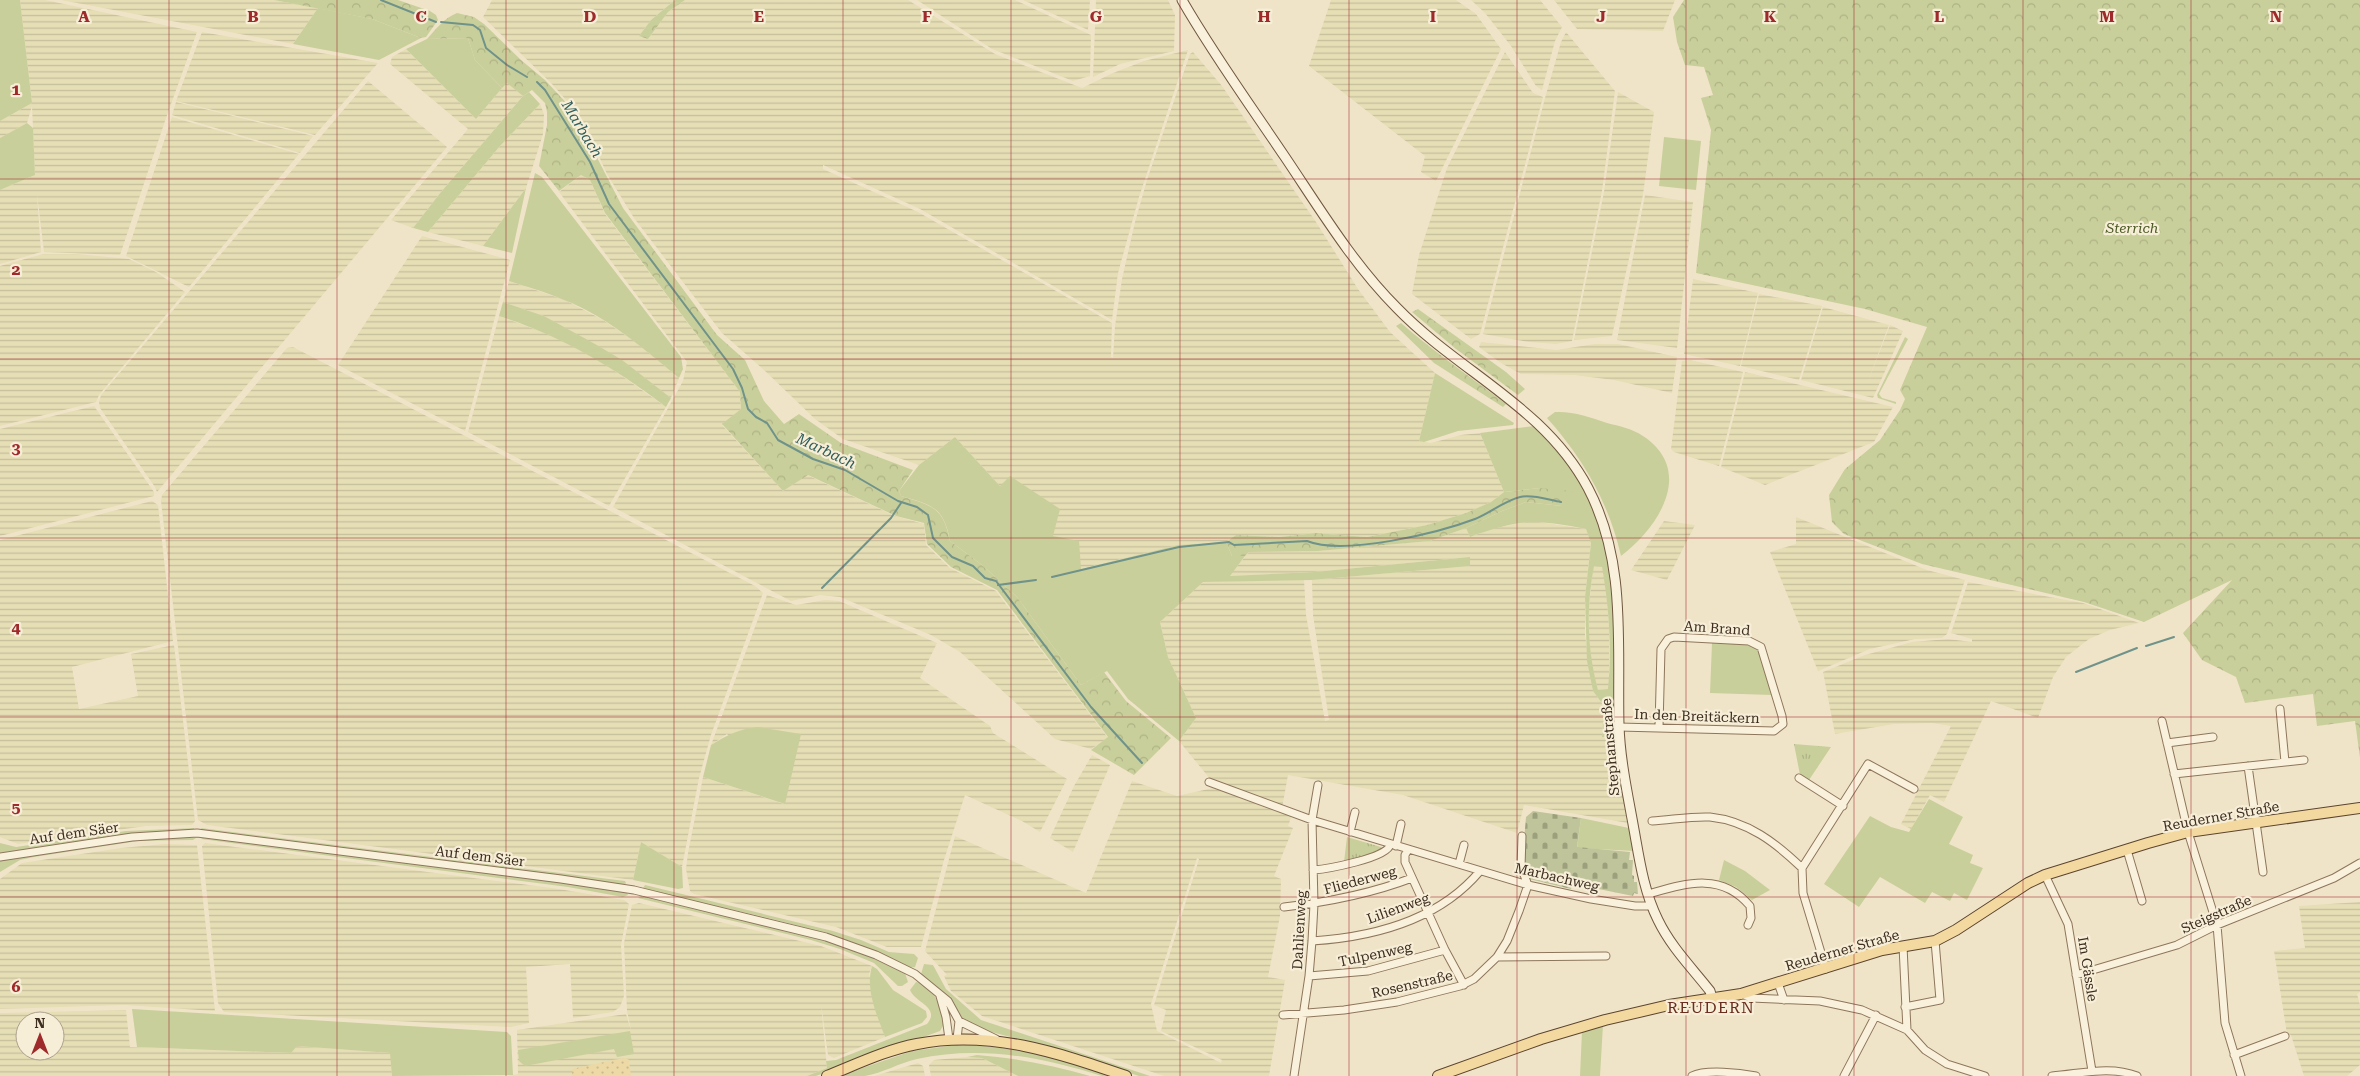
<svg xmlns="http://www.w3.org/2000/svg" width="2360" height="1076" font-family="'Roboto Serif',serif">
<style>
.farmland{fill:url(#farmland-rules);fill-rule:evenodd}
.green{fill:#c9cf9b;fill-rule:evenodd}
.forest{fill:url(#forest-crowns)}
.sand{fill:url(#sand-dots)}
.cemetery{fill:url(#cemetery-stones)}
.park{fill:url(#park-tufts)}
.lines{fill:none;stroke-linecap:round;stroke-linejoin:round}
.stream{stroke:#6f938a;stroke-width:2}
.street-casing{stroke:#8d765c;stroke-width:9}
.secondary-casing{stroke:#6f573f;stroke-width:11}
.primary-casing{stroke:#5b4430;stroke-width:12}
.street{stroke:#faf1dc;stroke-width:7}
.secondary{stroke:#faf1dc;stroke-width:9}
.primary{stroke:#f3d9a0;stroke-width:10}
.grid{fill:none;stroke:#9e2a2b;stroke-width:1;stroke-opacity:0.55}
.labels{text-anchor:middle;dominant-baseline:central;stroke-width:4.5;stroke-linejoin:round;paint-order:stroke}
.park-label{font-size:14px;font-style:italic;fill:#4d5a26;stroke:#f7eed8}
.street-label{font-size:14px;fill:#3d2e20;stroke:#f7eed8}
.water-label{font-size:15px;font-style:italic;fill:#2f5d5a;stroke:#f7eed8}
.quarter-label{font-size:16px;letter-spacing:1px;fill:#6b2e1e;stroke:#f7eed8}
.grid-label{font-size:16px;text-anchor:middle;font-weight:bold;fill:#9e2a2b;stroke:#f7eed8;stroke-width:4.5;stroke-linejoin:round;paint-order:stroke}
</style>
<defs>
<pattern id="farmland-rules" width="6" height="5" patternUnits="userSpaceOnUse" patternTransform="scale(1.25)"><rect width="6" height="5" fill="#e6deb5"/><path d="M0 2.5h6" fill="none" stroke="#c6bf9b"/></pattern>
<pattern id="forest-crowns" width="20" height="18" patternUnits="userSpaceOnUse" patternTransform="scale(1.25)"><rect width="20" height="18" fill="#c9cf9b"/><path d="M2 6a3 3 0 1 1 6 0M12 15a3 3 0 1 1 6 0" fill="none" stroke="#aeb285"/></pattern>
<pattern id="sand-dots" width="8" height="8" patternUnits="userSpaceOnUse" patternTransform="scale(1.25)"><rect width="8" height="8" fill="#ecd9a5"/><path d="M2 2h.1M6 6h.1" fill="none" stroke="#cbbb8e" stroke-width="1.8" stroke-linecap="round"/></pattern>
<pattern id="cemetery-stones" width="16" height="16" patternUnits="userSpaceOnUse" patternTransform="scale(1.25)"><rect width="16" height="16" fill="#bfc49a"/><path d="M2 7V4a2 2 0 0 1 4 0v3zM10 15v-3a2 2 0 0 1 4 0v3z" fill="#9ca07d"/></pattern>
<pattern id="park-tufts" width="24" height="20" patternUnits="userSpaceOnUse" patternTransform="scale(1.25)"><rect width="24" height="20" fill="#c9cf9b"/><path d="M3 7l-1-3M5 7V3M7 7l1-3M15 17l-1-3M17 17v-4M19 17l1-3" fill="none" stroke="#aeb285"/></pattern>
</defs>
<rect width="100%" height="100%" fill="#f0e4c8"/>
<path class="farmland" d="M20,0H45L197,32L166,118L120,255L44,252L37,194L41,252L0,264V190L35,175L32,106L27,123L0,138V121L32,103Z
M61,0H274L318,8L293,44Z
M492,0H675L651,20L639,36L648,39L668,12L685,0H908L995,54L1082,88L1113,73L1144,61L1188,50L1139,197L1118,273L1112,320L920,209L823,165V169L918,212L1112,323L1111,357L1113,358L1115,326L1122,279L1135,222L1147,180L1190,54L1193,52L1222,86L1316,222L1358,289L1390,332L1435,373L1419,441L1431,443L1461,435L1480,433L1504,492L1491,502L1466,513L1427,525L1367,537L1315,533L1279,537L1236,535L1226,542L1178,545L1081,569L1053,536L1000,486L955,437L919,465L843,439L815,419L764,370L722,333L634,218L607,174L586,128L573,108L552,84L483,17Z
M917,0H1015L1091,35L1090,76L1073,81L992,49Z
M1023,0H1090L1088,30Z
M1096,0H1168L1175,15L1174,51L1120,64L1093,77Z
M1331,0H1456L1476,14L1501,49L1436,181L1421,172L1425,156L1309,66Z
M1471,0H1540L1562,27L1555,41L1542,90L1536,86L1511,46L1485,13Z
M1554,0H1675L1663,31L1577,29Z
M202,32L378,63L315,135L176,101Z
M1566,32L1615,91L1602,191L1572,341L1556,344L1529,342L1483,334L1545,98L1561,42Z
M406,49L476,119L507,82L523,96L441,192L413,228L391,220L468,129L390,64L392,57Z
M1505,52L1533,93L1543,97L1480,334L1471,339L1412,294L1419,255L1447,168Z
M368,81L447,147L157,492L155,487L100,408L99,402L101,395Z
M1618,92L1654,112L1643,195L1612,336L1574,340L1604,192Z
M176,102L313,136L300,153L172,115Z
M540,104L544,114L543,134L526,188L483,246L428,232L500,146Z
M172,117L299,154L189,287L126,256Z
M581,175L590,180L605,214L740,392L741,409L722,425L783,491L807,475L895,516L924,524L926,545L950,568L996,591L1108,738L1091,749L1055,739L960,652L931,635L840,597L820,595L791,601L613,507L683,381L687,362L559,192Z
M1645,195L1693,202L1677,348L1617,340Z
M422,236L510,260L465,431L338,365Z
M43,254H77L129,259L156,272L185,292L99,395L96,402L0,426V266Z
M1693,279L1758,293L1740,366L1684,354Z
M509,281L565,300L603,320L637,343L679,378L671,398L622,361L544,316L503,302Z
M1759,294L1822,306L1799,380L1741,366Z
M1823,307L1889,325L1867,384L1890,325L1903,331L1873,398L1801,380Z
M499,316L558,338L602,362L666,407L609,506L468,432Z
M1481,342L1556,350L1595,344H1618L1677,357L1672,393L1614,380L1574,375L1521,374L1501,363L1479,347Z
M293,347L755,586L763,593L711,735L699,778L682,867L641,842L633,880L207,825L198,820L161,501L162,495L287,348Z
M1690,360L1743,372L1719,466L1674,452L1671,449L1682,361Z
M1745,372L1893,407L1874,442L1765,485L1721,467Z
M94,406L154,492V496L0,536V429Z
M152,501L158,505L173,641L72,667L79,709L138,696L131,654L174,645L195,821L192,825L146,826L18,844L0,837V540Z
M1796,517L1927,570L1965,580L1947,634L1942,638L1915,639L1870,649L1818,671L1770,552L1796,544Z
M1532,521L1586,529L1591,542L1585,597V635L1593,691L1604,706L1602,736H1614L1628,823L1524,805L1517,833L1403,795L1288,775L1282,808L1211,780L1179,741L1196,718L1168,657L1160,622L1203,582L1304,579L1306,615L1325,721L1329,720L1313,615L1312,580L1470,566V557L1314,572L1229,576L1249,552L1318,551L1430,541L1466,528L1470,537L1495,528Z
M1664,521L1695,525L1667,580L1631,570Z
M1593,566H1602L1606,586L1609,626V689L1598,690L1592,670L1589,639V607Z
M1968,582L2083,603L2139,623L2110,630L2089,639L2066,657L2053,677L2038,718L1991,701L1944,802L1930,795L1911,829L1901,824L1951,726L1932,723L1894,724L1835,734L1823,672L1865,655L1912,642L1948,639L1972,642V639L1951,633Z
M767,595L796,605L825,600L839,601L937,643L920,678L990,726L993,733L1067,779L1040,832L1022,821L965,795L944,860L921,947H887L836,927L694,894L690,891L686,869L688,853L703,777L784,804L727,734L711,745Z
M1092,755L1110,765L1073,852L1050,838L1074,786Z
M1132,781L1177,796L1213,788L1292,815L1288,826L1293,828L1274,876L1281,879L1280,916L1268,977L1285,980L1269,1076H1164L982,1016L951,991L944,976L947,975L925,951L955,836L1086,893ZM1197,858L1199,859L1154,1005L1166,1010L1161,1031L1222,1060L1221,1063L1157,1031L1151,1004Z
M205,843L559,889L624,900L629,904L621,945L624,996L620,1007L613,1012L573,1018L570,964L526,967L529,1023L511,1027L224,1012L218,1003L202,846Z
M165,844L197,845L215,1011L124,1005L0,1009V879L22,863L121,848Z
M2360,902V992L2357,994L2360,1005V1065L2347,1076H2304L2291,1035L2287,1034L2274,951L2305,948L2299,906Z
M639,903L821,946L872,966L869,974L885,1037L834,1058L828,1055L821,1004L827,1068L807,1076H506L518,1074L517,1030L626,1014L631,1030L627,1011L624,943L632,905Z
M126,1010L130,1047L291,1053L296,1046L391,1053L392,1076H0V1013ZM25,1021H55V1051H25Z
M967,1057L982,1058L1018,1076H931L929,1065L934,1060Z
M918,1063L923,1066L925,1076H874Z"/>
<path class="green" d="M0,0H20L32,103L0,121Z
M318,8L372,19L421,38L379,60L293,44Z
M468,38L475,60L502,88L476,119L406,49L427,39Z
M529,92L540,104L500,146L428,232L413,228L441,192L523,96Z
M27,123L33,128L35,175L0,190V138Z
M1664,137L1701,141L1696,190L1659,186Z
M535,173L542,177L681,357L683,369L679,378C644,349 608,317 564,300C546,292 527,287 509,281Z
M526,188L512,253L483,246Z
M503,302L544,316L595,344L622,360L671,398L666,407C614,367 561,336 499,316Z
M1905,337L1908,339L1879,394L1882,398L1896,402V404L1878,398L1877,395Z
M1435,373L1514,423L1513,425L1458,431L1424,442L1419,441Z
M1555,412C1573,411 1590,417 1607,423C1619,426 1633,429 1643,436C1696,471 1658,528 1621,556C1609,503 1583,458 1547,418Z
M1534,426L1538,427C1550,442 1564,456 1574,471C1628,547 1612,648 1614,736L1602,737L1604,706L1593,691L1587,661L1585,597L1591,543L1586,529C1535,519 1520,519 1470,537L1466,528L1502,511L1526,502L1562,506L1540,488L1504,492L1480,433ZM1594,566L1602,567C1609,606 1612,650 1608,689L1598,690C1587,650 1586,607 1594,566Z
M955,437L1000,486L1010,476L1060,509L1053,536L1079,541L1081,569L1178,545L1226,542L1232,556H1245L1230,576L1314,572L1470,557V566L1312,580L1203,582L1160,622L1168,657L1196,718L1179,741L1128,699L1107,671L1081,685L1017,597L982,565L950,541C944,507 932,505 901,496L899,491L919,465Z
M1712,643C1729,644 1750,640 1762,654L1772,695L1710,693Z
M758,727L801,734L785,804L703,777L711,745C727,735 739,729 758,727Z
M1929,799L1963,817L1949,844L1973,855L1970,863L1983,868L1967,900L1954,893L1950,901L1932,892L1925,903L1880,877L1859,907L1824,884L1870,816L1891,827L1909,832Z
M1581,818L1629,828L1634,851L1577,848Z
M194,828V830L131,833L0,853V843L16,847L126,831Z
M201,828L625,881L626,883L624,886L202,830Z
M167,837L196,838L193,840L138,841L34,857L20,860L0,872V859L138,839Z
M204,837L573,884L627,893L628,895L623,897L568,887L201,839Z
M641,842L682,867L683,888L678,889L633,880Z
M1724,860L1745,871L1770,890L1752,900L1736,887L1719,880Z
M645,885L833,931L861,940L889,952L914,954L918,958L915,967C906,970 865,946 852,942C785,919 714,906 644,890L643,888Z
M641,896L824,939L852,949L905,973L908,982L902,986H898L874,963L840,949L811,940L638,898Z
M924,964L933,965L946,989L981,1020L1150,1076H1139L1045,1046L984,1030L964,1021L950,999L921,974Z
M872,966L877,969L893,990L926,1011L927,1017L922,1023L885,1037C877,1015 865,989 872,966Z
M916,982C935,985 941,1009 944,1024L940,1031L816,1076H807L827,1068L826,1061L836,1060L927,1024C941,1007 915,1003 910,990Z
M132,1009L507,1032L511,1036L513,1075L392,1076L390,1053L297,1046L291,1053L137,1047Z
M1603,1025L1600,1076H1580L1582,1031Z
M630,1031L634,1054L617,1057L614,1049L525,1066L519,1061L518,1050Z
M956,1045C1014,1045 1059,1059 1115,1076H1102C1041,1057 980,1045 917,1059C899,1063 883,1073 865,1076C857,1076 847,1076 839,1076L912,1051Z
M977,1055C1016,1058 1053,1065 1090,1076H1018L982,1058L967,1057Z"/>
<path class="forest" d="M274,0H398L430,11L436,15L438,20L426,37L421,38L372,19Z
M675,0H685L668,12L648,39L639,36L651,20Z
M1684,0H2360V758L2355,721L2317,726L2313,694L2245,703L2236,677L2202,660L2183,633L2232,580L2144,622L2084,602L1922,564L1844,534L1832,522L1829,495L1845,469L1880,440L1900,410L1905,399L1900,390L1927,327L1865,309L1696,273L1711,130L1701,98L1713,95L1704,67L1685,65L1677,42L1673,17Z
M457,13L474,17L484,24L521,60L545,80L572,109L623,208L717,335L745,360L764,401L784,424L799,414L841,443L913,470L899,491L901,496C932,506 943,506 950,541L982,565L1017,597L1081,685L1104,672L1126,701L1171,738L1134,775L1091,750L1108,737L997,590L951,567L927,544L924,523L896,516L808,475L783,491L722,424L741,409L740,392L605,213L590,180L581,175L559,191L539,166L547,125V112L545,103L532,90L523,96L507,83L502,88L475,60L468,38L427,39C436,29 444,18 457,13Z
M1418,309L1506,372L1525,389L1518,395L1456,349L1412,312Z
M1401,323C1434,352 1471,377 1506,404L1503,407L1434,363L1396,326Z
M1540,488L1572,491L1574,496L1571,504L1562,506L1526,502L1502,511L1466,528L1430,541L1318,551L1249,552L1245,556H1232L1226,542L1236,535L1279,537L1315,533L1367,537L1427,525L1466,513L1491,502L1504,492Z"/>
<path class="sand" d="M626,1058L629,1060L631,1076H572V1069L609,1061L611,1063L612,1060Z"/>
<path class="cemetery" d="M1533,811L1581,818L1577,847L1630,852L1629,860H1633L1632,875L1634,876V882H1637L1638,894L1634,893L1633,896L1579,885L1572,886L1571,889L1529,879L1524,872V841L1526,817Z"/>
<path class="park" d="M1794,744L1831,747L1809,780L1800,775Z
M1347,837L1381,847V851L1344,862Z"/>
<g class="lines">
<path class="stream" d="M381,0L436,22
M441,22L473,25L480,30L486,48L507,65L527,77
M537,82L545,90L590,162L609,204L733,369L742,388L748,409L756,417L767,423L778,440L813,459L845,470L898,501L917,507L928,515L933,538L952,557L973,566L985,578L996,581L1091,707L1142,763
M1052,577L1179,547L1229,542L1234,545L1307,541C1344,556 1438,533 1475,519C1490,513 1504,501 1520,497C1532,494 1549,500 1561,502
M998,585L1036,580
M822,588L891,518L901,503
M2146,646L2174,637
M2076,672L2137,648"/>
<defs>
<path id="street" d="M2280,709L2285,762
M2162,721L2188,832L2217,925L2225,1023L2241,1076
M1619,727L1774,731L1783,724L1782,716L1761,647L1749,641L1674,637L1668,639L1661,649L1659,727
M2167,743L2213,737
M2248,766L2263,872
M2174,774L2304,760
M1799,778L1843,806
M1209,782L1312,820L1528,885L1591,899L1635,906H1652
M1652,821C1671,820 1691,816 1710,817C1748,821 1776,843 1802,868
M1350,832L1355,812
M1396,846L1401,824
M1408,850L1405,855V862L1445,950L1464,985
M2127,850L2142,901
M0,857L132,837L197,833L561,879L634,890L826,937L876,955L915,974L948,1001L959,1021L957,1039
M1459,864L1464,845
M1313,870C1327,869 1387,858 1390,845
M2045,875L2068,924L2092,1071
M1648,894C1684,884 1721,871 1750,906L1751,918L1748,925
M1284,907C1329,902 1370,894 1412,878
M1312,941C1374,937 1439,920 1480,871
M1903,946L1907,1030
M1497,957L1606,956
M1826,969L1803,893L1802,868L1868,764L1914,789
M2076,975L2177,945L2217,925L2334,878L2360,863
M1309,976L1368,971L1445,950
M1778,983L1784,1000
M1742,994L1751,998L1820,1001L1862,1010L1907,1030L1925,1050L1947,1064L1985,1076
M940,996L946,1017L949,1039
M1905,1007L1940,1000L1935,941
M1283,1015L1344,1010L1397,1002L1460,986L1474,979L1497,957L1507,941L1519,911L1528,885L1521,867L1522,836
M959,1021L996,1039
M2234,1055L2285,1036
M1294,1076L1309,976L1312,941L1314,904L1312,820L1318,785
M1692,1076C1706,1069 1740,1073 1756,1076
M1844,1076L1876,1015
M2052,1076C2080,1074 2110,1065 2137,1076"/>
<path id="secondary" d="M1182,0C1213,54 1250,105 1285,157C1320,209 1353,264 1397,308C1459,372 1545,407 1588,488C1627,562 1617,644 1619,725C1620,758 1627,791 1633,824C1639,856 1643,890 1658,920C1671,947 1692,968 1710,991L1712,998"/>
<path id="primary" d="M827,1076C857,1064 886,1050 917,1044C989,1029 1059,1053 1126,1076
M1438,1076L1541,1039L1605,1020L1669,1005L1741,994L1882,950L1935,941L1956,930L2028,883L2045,875L2148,843L2188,832L2360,808"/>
</defs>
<use href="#street" class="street-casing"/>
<use href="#secondary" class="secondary-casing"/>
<use href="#primary" class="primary-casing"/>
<use href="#street" class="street"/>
<use href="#secondary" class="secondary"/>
<use href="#primary" class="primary"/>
</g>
<path class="grid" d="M169,0V1076M337,0V1076M506,0V1076M674,0V1076M843,0V1076M1011,0V1076M1180,0V1076M1349,0V1076M1517,0V1076M1686,0V1076M1854,0V1076M2023,0V1076M2191,0V1076M0,179H2360M0,359H2360M0,538H2360M0,717H2360M0,897H2360"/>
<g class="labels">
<g class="park-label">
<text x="2132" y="228">Sterrich</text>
</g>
<g class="street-label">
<text transform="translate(1717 628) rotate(4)">Am Brand</text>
<text transform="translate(1697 716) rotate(2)">In den Breitäckern</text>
<text transform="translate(1610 747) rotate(-95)">Stephanstraße</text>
<text transform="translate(2221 816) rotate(-10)">Reuderner Straße</text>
<text transform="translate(74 833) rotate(-8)">Auf dem Säer</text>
<text transform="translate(480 856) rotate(7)">Auf dem Säer</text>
<text transform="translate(1557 877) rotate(13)">Marbachweg</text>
<text transform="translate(1360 880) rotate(-15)">Fliederweg</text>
<text transform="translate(1398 908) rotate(-20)">Lilienweg</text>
<text transform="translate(2216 914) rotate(-24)">Steigstraße</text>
<text transform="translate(1299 930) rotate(-87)">Dahlienweg</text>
<text transform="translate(1842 950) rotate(-16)">Reuderner Straße</text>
<text transform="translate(1375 954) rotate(-12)">Tulpenweg</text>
<text transform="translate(2088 969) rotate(81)">Im Gässle</text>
<text transform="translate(1412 984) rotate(-13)">Rosenstraße</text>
</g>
<g class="water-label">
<text transform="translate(582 129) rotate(59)">Marbach</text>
<text transform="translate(826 451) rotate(25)">Marbach</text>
</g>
<g class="quarter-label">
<text x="1711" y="1007">REUDERN</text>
</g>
</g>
<g class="grid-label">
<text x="84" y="22">A</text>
<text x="253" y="22">B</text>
<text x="421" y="22">C</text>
<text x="590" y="22">D</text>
<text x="759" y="22">E</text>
<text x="927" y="22">F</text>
<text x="1096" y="22">G</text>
<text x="1264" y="22">H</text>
<text x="1433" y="22">I</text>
<text x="1601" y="22">J</text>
<text x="1770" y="22">K</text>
<text x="1939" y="22">L</text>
<text x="2107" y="22">M</text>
<text x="2276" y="22">N</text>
<text x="16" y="95">1</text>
<text x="16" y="275">2</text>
<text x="16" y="454">3</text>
<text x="16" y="633">4</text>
<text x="16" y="813">5</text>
<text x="16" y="992">6</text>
</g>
<g transform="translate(40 1036)"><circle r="24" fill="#f7eed8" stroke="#ada18e"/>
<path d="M0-4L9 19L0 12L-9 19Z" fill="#9e2a2b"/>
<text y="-8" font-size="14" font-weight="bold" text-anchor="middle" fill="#3d2e20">N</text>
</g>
</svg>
